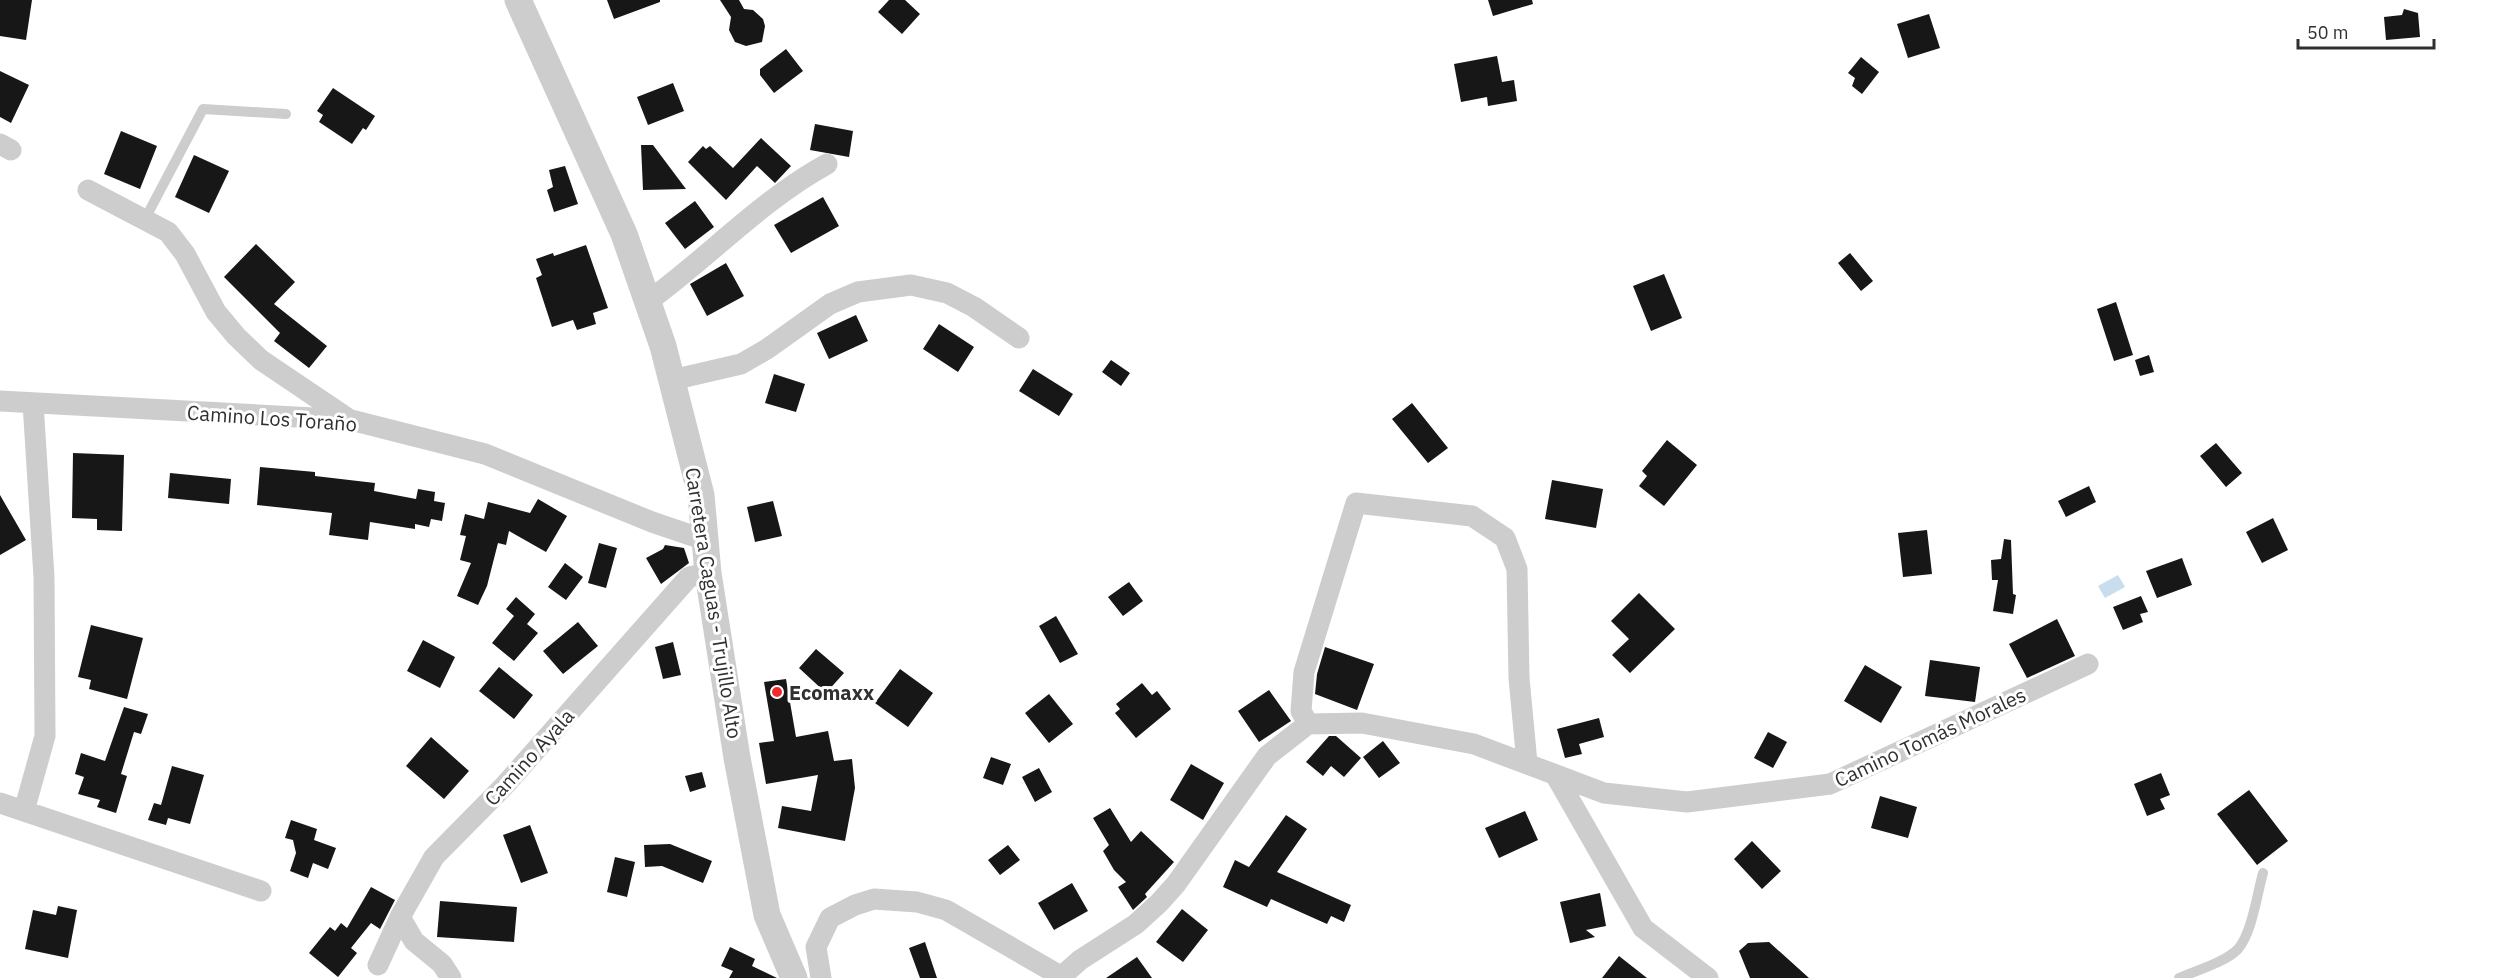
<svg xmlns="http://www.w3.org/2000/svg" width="2502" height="978" font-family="'IBM Plex Sans',sans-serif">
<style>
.water{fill:#c8deee}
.building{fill:#171717}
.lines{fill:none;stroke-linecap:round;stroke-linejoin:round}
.service{stroke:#cdcdcd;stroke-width:10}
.minor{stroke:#cdcdcd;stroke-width:21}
.tertiary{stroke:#cdcdcd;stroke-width:27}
.poi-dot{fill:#f0292f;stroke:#fff;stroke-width:2}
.labels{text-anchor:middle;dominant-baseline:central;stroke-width:6;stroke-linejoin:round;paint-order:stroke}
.street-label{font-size:20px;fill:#303030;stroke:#fff}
.poi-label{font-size:20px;font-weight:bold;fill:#303030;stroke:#fff;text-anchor:start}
</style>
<rect width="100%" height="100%" fill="#fff"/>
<path class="water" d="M2118,575L2125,587L2105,598L2098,586Z"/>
<path class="building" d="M0,0H32L26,40L0,36Z
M607,0H660V2L614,19Z
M720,0H739L744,9L753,10L763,19L765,26L762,42L746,46L735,42L729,30L731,17Z
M889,0H905L920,14L902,34L878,12Z
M1488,0H1532L1533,4L1493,16Z
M2404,9L2418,13L2420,37L2386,40L2384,17L2402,15Z
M1929,14L1940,48L1908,58L1897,24Z
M786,49L803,71L774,93L760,75V69Z
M1497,56L1502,82L1514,80L1517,101L1488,106L1487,97L1461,102L1454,64Z
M1861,57L1879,72L1862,94L1852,86L1855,78L1848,73Z
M0,71L29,85L11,123L0,117Z
M673,83L684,111L648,125L637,97Z
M333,88L375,116L366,130L363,128L352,144L319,122L323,115L317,111Z
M815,124L853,131L849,157L810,150Z
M121,131L157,146L140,189L104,174Z
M761,138L791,166L775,183L757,166L726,200L688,162L703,146L706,149L710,146L733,168Z
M641,145H653L686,189L643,190Z
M194,155L229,171L209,213L175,197Z
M565,166L578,204L554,212L547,190L553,187L549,170Z
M823,197L839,226L791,253L774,225Z
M695,201L714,227L685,249L665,223Z
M256,244L295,282L274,304L327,346L309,368L274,341L280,333L224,277Z
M586,245L608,308L593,313L596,324L577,330L573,320L552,327L536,278L542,275L536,259L553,253L554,256Z
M1850,253L1873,281L1861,291L1838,263Z
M726,263L744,296L707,316L690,284Z
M1664,274L1682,318L1651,331L1633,286Z
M2116,302L2133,355L2114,361L2097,309Z
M856,315L868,341L829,359L817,333Z
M939,324L974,347L958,372L923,349Z
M2149,355L2154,372L2140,376L2135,360Z
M1111,360L1130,373L1121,386L1102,372Z
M1033,369L1073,394L1059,416L1019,391Z
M774,374L805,384L796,412L765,403Z
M1412,403L1448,448L1428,463L1392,419Z
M1667,440L1697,465L1664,506L1639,486L1647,476L1642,471Z
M2216,443L2242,473L2226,487L2200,456Z
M73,453L124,455L122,531L97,530V519L72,518Z
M260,467L315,472V476L375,483L374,491L416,499L418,489L435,492L434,501L445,503L442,521L431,519L429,527L415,524V529L370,522L368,540L329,535L332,513L257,505Z
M170,473L231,479L229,504L168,498Z
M1552,480L1603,489L1596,528L1545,519Z
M2089,486L2096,502L2066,517L2058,501Z
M0,495L26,540L0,555Z
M538,499L567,516L546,552L509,531L506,545L498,543L487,586L478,605L457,596L471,563L460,560L466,536L460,535L465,514L484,519L488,502L530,513Z
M773,501L782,536L755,542L747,507Z
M2273,518L2288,550L2262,563L2246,532Z
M1927,530L1932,574L1903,577L1898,533Z
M2004,539L2011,540L2013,594L2016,595L2013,614L1993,611L1998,580H1992L1991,560L2001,559Z
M599,543L617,548L606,588L588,583Z
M665,545L684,548L689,563L661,584L646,558L663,549Z
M2182,558L2192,585L2157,598L2146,571Z
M565,563L583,577L566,600L548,587Z
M1129,582L1143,601L1123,616L1108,597Z
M1639,593L1675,629L1630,673L1612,655L1629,639L1611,621Z
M2141,596L2148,612L2140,614L2143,622L2123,630L2113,607Z
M516,597L535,614L527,624L538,633L514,661L492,643L514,616L506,609Z
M1056,616L1078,654L1060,663L1039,626Z
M2057,619L2075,656L2027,678L2009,644Z
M578,622L598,646L563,674L543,651Z
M91,625L143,638L127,699L89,689L91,680L78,677Z
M423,640L455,657L440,688L407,671Z
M673,642L681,675L663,679L655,647Z
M1325,647L1374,664L1357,710L1315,694L1317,674Z
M816,649L844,673L826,693L799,668Z
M1930,660L1980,667L1975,702L1925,696Z
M1865,665L1902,687L1881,723L1844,701Z
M499,667L533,695L514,719L479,691Z
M900,669L933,693L908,727L875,703Z
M786,679L796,737L828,731L834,761L852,759L855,788L845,841L778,828L782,806L811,811L818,775L766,784L759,743L774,741L764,682Z
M1142,683L1152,695L1157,691L1171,709L1136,738L1115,713L1120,709L1116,704Z
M1269,690L1291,721L1259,742L1238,711Z
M1049,694L1073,724L1049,743L1025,713Z
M124,707L148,714L141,734L134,732L121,774L127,776L116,813L97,807L100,800L78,794L84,777L75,774L81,753L105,761Z
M1599,718L1604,737L1579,744L1582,754L1565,758L1557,729Z
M1768,732L1787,742L1773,768L1754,758Z
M1329,736H1336L1361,758L1344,777L1331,766L1323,776L1306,762Z
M431,737L469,771L444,799L406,766Z
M1383,741L1400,763L1379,778L1363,757Z
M991,757L1011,764L1003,785L983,778Z
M1191,764L1224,783L1203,820L1170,800Z
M172,766L204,775L190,824L168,818L166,825L148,820L154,803L161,805Z
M1039,768L1052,792L1035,802L1022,777Z
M702,772L706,787L690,792L685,776Z
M2161,773L2170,795L2160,799L2165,809L2147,816L2134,784Z
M2249,790L2288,841L2257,865L2217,814Z
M1880,796L1917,807L1908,838L1871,828Z
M1110,808L1131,842L1141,831L1174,862L1145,894L1147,897L1133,910L1118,887L1126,882L1114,870L1103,851L1109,845L1093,818Z
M1525,811L1538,840L1499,858L1485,828Z
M1286,815L1307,829L1277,872L1351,905L1344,922L1331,916L1327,924L1271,899L1267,907L1223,887L1235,860L1249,867Z
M291,820L317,829L314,840L336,848L328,869L313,863L308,878L290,871L296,853L293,840L285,838Z
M530,825L548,873L521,883L503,835Z
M1752,841L1781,871L1762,889L1734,859Z
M670,844L712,861L703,883L662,866L645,867L644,845Z
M1008,845L1020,860L1000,875L988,860Z
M615,857L635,862L627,897L607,892Z
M1072,883L1088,911L1054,930L1038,903Z
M371,887L395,900L380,929L371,923L351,948L357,953L338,977L309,953L330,927L335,931L341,923L347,928Z
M1600,893L1606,926L1586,930L1595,937L1570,943L1560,902Z
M440,901L517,907L514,942L437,937Z
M58,906L77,910L68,958L25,949L33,910L56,915Z
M1182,909L1208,930L1183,962L1156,942Z
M925,942L937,978H920L909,948Z
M1769,942L1809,978H1750L1739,951L1748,943Z
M730,947L755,959L752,966L777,978H729L733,971L721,966Z
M1619,956L1647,978H1602Z
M1137,957L1152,978H1106Z"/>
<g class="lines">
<path class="service" d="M145,219L203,109L286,114
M2179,978C2195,971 2226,962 2238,949C2252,933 2257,894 2263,873"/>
<path class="minor" d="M0,144L11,150
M88,190L168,232L185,254L216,312L236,336L261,360L350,420
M647,302C709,257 760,201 827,164
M672,380L741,364L767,349L830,304L858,292L911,285L947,293L974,307L1019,338
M0,401L351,420L485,454L652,522L705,540
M1308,724L1301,711L1304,672L1356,503L1472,516L1505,538L1517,569L1519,678L1527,763
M1556,776L1643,928L1708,978
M0,803L261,891
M24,811L45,736L44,577L33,403
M400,917L414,941L442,964L451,978
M378,965L400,917L434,857L505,785L689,577L708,573
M1062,976L1080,960L1136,924L1159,903L1176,884L1267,756L1308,724L1362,723L1474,744L1604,793L1687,802L1830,784L2088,664
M821,978L816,947L830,918L855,905L874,899L917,902L946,910L1064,978"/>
<path class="tertiary" d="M518,0L624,234L663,346L701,495L708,573L737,758L767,915L794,978"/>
</g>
<circle class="poi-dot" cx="777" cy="692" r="6"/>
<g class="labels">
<g class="street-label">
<text transform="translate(272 418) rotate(4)">Camino Los Toraño</text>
<text transform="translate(714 603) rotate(81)">Carretera Caguas - Trujillo Alto</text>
<text transform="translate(1930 737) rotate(-25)">Camino Tomás Morales</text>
<text transform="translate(529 757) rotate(-48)">Camino Ayala</text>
</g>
<g class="poi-label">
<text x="789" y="692">Ecomaxx</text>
</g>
</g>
<path d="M2298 39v9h136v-9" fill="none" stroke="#303030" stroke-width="3"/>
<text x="2307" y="39" font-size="18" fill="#303030" stroke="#ffffff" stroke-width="4.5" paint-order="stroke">50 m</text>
</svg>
